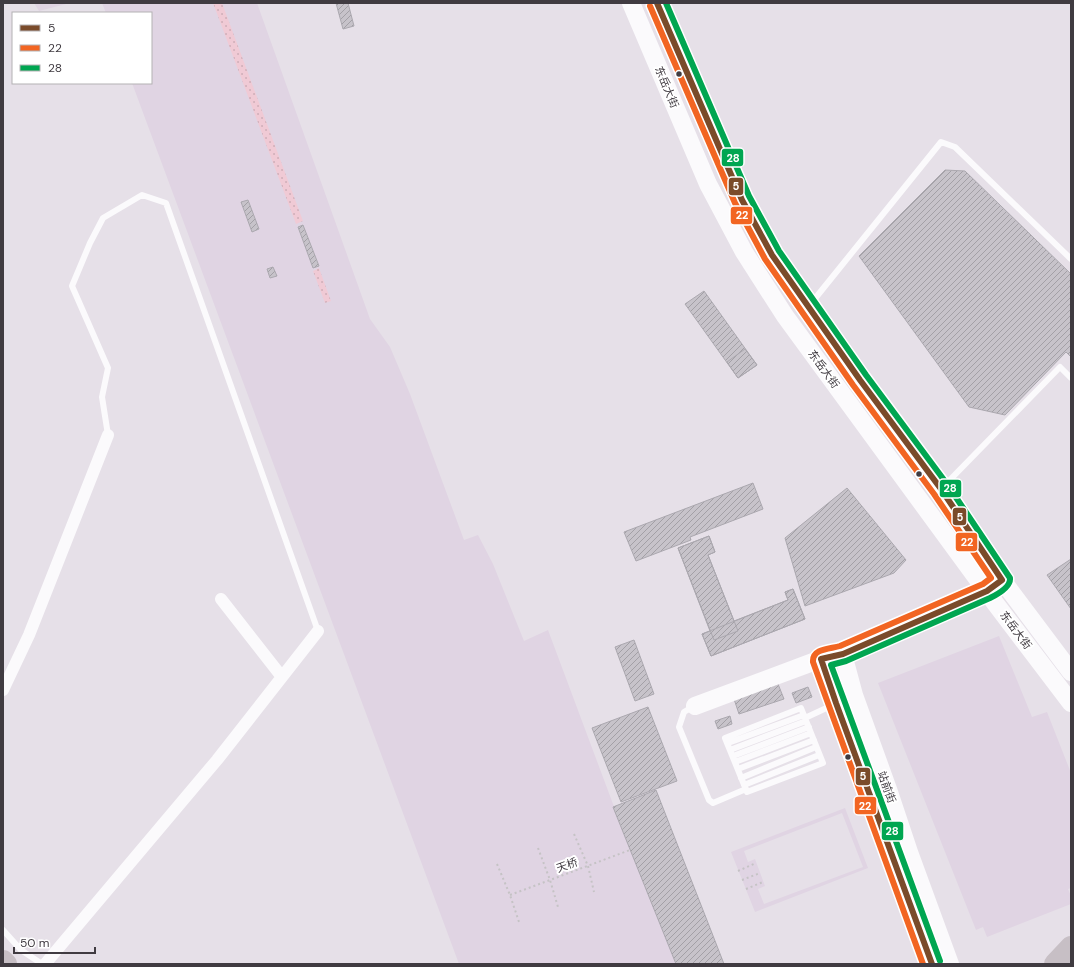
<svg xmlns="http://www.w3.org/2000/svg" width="1074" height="967" font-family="'DM Sans','Noto Sans SC',sans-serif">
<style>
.built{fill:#e0d4e3;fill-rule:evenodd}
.grass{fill:url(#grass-dots)}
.building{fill:url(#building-hatch);stroke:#aba8af}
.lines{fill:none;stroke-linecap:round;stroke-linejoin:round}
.path{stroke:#c5c3c5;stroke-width:2;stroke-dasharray:2 3;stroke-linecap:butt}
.lane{stroke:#fbfafc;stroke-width:6}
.street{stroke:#fbfafc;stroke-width:12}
.secondary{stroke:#fbfafc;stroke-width:18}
.highway{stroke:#c7bfc5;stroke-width:22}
.bus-1-casing{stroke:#fff;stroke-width:9}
.bus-2-casing{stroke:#fff;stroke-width:9}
.bus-3-casing{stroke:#fff;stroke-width:9}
.bus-1{stroke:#7a4b2a;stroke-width:6}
.bus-2{stroke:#f26522;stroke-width:6}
.bus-3{stroke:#00a651;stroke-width:6}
.bus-dot{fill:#403b41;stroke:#fff;stroke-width:1.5}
.labels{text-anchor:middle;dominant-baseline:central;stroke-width:4;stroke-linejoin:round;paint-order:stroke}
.street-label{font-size:11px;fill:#403b41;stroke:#fff}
.line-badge{stroke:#fff;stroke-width:1.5}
.badge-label{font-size:11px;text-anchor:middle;font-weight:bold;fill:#fff}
</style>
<defs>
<pattern id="grass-dots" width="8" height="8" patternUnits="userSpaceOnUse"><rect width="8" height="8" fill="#f0cad5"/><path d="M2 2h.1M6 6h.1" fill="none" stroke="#cfaeb8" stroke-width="1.8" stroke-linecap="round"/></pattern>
<pattern id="building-hatch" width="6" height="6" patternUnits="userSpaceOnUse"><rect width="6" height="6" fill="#c7c3ca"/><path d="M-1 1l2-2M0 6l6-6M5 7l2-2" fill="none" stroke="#a3a0a6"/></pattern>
</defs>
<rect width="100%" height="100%" fill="#e6e0e8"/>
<path class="built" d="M34,3H70L39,11Z
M102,3H257L370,319L390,347L410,394L464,540L478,535L493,564L524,641L548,630L613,804L676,964H459L132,83H151V13H106Z
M999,636L1032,717L1047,712L1071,773V888L1068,889L1071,896V904L987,937L983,927L976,930L878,683Z
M845,808L868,868L755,912L731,852ZM842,813L863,867L764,904L758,889L765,886L755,859L748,862L744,851Z"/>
<path class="grass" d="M213,3H222L303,221L296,224Z
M319,268L331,301L325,303L313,271Z"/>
<path class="building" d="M336,3H348L354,26L343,29Z
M945,170L965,171L1071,274V357L1066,352L1005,415L969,407L859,256Z
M248,200L259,229L252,232L241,202Z
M303,225L319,266L313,268L298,227Z
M273,267L277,276L270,278L267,269Z
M704,291L757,365L738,378L685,304Z
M745,349L757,365L738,378L727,362Z
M753,483L763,509L690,537L691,540L636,561L624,532Z
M847,488L906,560L894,573L805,606L785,538Z
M709,536L715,552L708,555L738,631L714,640L678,548Z
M709,536L715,552L708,555L734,621L788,600L785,592L793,589L805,619L711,656L702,634L710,631L678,548Z
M1071,559V609L1047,575Z
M793,589L805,619L711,656L702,634L788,600L785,592Z
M634,640L654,694L635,701L615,647Z
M778,684L784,699L739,714L734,699Z
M808,687L812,697L796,703L792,693Z
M648,707L677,781L621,802L592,728Z
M730,716L732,724L718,729L715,721Z
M656,790L710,928L724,964H676L613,807Z"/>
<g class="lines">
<path class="path" d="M574,834L588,866L594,892
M538,848L550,880L558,907
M497,864L510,895L519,922
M738,871L756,863
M742,880L760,873
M746,889L763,882
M510,895L630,850"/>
<path class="lane" d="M809,306L941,142L955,147L1071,259
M108,435L102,397L108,368L72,286L90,243L103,218L142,195L166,203L318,631
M942,488L1060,367L1071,378
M694,706L684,712L679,727L709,800L713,803L746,789
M801,708L823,763L747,792L725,738Z
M805,718L852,696
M728,743L804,715
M730,750L806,721
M733,756L809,727
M735,762L811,733
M738,769L814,740
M741,778L816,747
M744,785L819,755
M3,930L21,950L42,964"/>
<path class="street" d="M221,599L282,677
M3,690L29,635L108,435
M45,964L217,760L318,631"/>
<path class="secondary" d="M631,3L708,184L744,252L785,316L995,603L1071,703
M657,3L742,200L772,255L808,307L860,380L941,489L1002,580L1071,672
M843,654L854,695L889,792L909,852L950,964
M821,659L836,703L891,851L932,964
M695,706L821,659L843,654L987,591L997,584"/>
<path class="highway" d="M3,961L6,964
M1055,964L1071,947"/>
<defs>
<path id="bus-1" d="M657,3L742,200L772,255L860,380L941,489L1002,580L987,591L843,654L821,659L836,703L932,964"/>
<path id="bus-2" d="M650,6L735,203L765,259L853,385L934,494L991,578L983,584L840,646C831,649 812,648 813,662L829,706L923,964"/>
<path id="bus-3" d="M666,3L749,196L779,251L866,375L947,484L1010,578C1011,587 998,594 990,598L846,661L831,665L844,700L940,961"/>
</defs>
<use href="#bus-1" class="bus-1-casing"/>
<use href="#bus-2" class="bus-2-casing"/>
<use href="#bus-3" class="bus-3-casing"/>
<use href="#bus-1" class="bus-1"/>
<use href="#bus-2" class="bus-2"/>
<use href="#bus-3" class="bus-3"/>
</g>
<g class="bus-dot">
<circle cx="679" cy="74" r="3.5"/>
<circle cx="919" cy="474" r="3.5"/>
<circle cx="848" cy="757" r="3.5"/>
</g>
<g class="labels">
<g class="street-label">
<text transform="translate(667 87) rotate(67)">东岳大街</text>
<text transform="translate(824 369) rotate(54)">东岳大街</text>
<text transform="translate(1016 630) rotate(53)">东岳大街</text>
<text transform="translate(887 787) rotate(70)">站前街</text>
<text transform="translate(567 865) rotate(-20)">天桥</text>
</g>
</g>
<g class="line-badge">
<rect x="721" y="148" width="23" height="19" rx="4" fill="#00a651"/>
<rect x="728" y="177" width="16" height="19" rx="4" fill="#7a4b2a"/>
<rect x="730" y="206" width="23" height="19" rx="4" fill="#f26522"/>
<rect x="939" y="479" width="23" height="19" rx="4" fill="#00a651"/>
<rect x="952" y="507" width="15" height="19" rx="4" fill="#7a4b2a"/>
<rect x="955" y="532" width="23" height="20" rx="4" fill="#f26522"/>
<rect x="855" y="767" width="16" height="19" rx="4" fill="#7a4b2a"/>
<rect x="854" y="796" width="23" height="19" rx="4" fill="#f26522"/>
<rect x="881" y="821" width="23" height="20" rx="4" fill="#00a651"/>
</g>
<g class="badge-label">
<text x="733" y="162">28</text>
<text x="736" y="190">5</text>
<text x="742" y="219">22</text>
<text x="950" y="492">28</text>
<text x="960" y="521">5</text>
<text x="967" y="546">22</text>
<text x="863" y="780">5</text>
<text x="865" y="810">22</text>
<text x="892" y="835">28</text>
</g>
<rect width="1074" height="967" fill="none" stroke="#403b41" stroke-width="8"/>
<rect x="12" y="12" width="140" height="72" fill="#ffffff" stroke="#b3b1b3"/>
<rect x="20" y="25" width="20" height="6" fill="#7a4b2a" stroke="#b3b1b3"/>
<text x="48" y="32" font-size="12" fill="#403b41">5</text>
<rect x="20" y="45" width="20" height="6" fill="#f26522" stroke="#b3b1b3"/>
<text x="48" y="52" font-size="12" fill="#403b41">22</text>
<rect x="20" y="65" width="20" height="6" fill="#00a651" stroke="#b3b1b3"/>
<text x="48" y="72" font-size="12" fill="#403b41">28</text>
<path d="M14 947v6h81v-6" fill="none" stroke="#403b41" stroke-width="2"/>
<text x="20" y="947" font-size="12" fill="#403b41" stroke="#ffffff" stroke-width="3" paint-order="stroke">50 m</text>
</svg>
